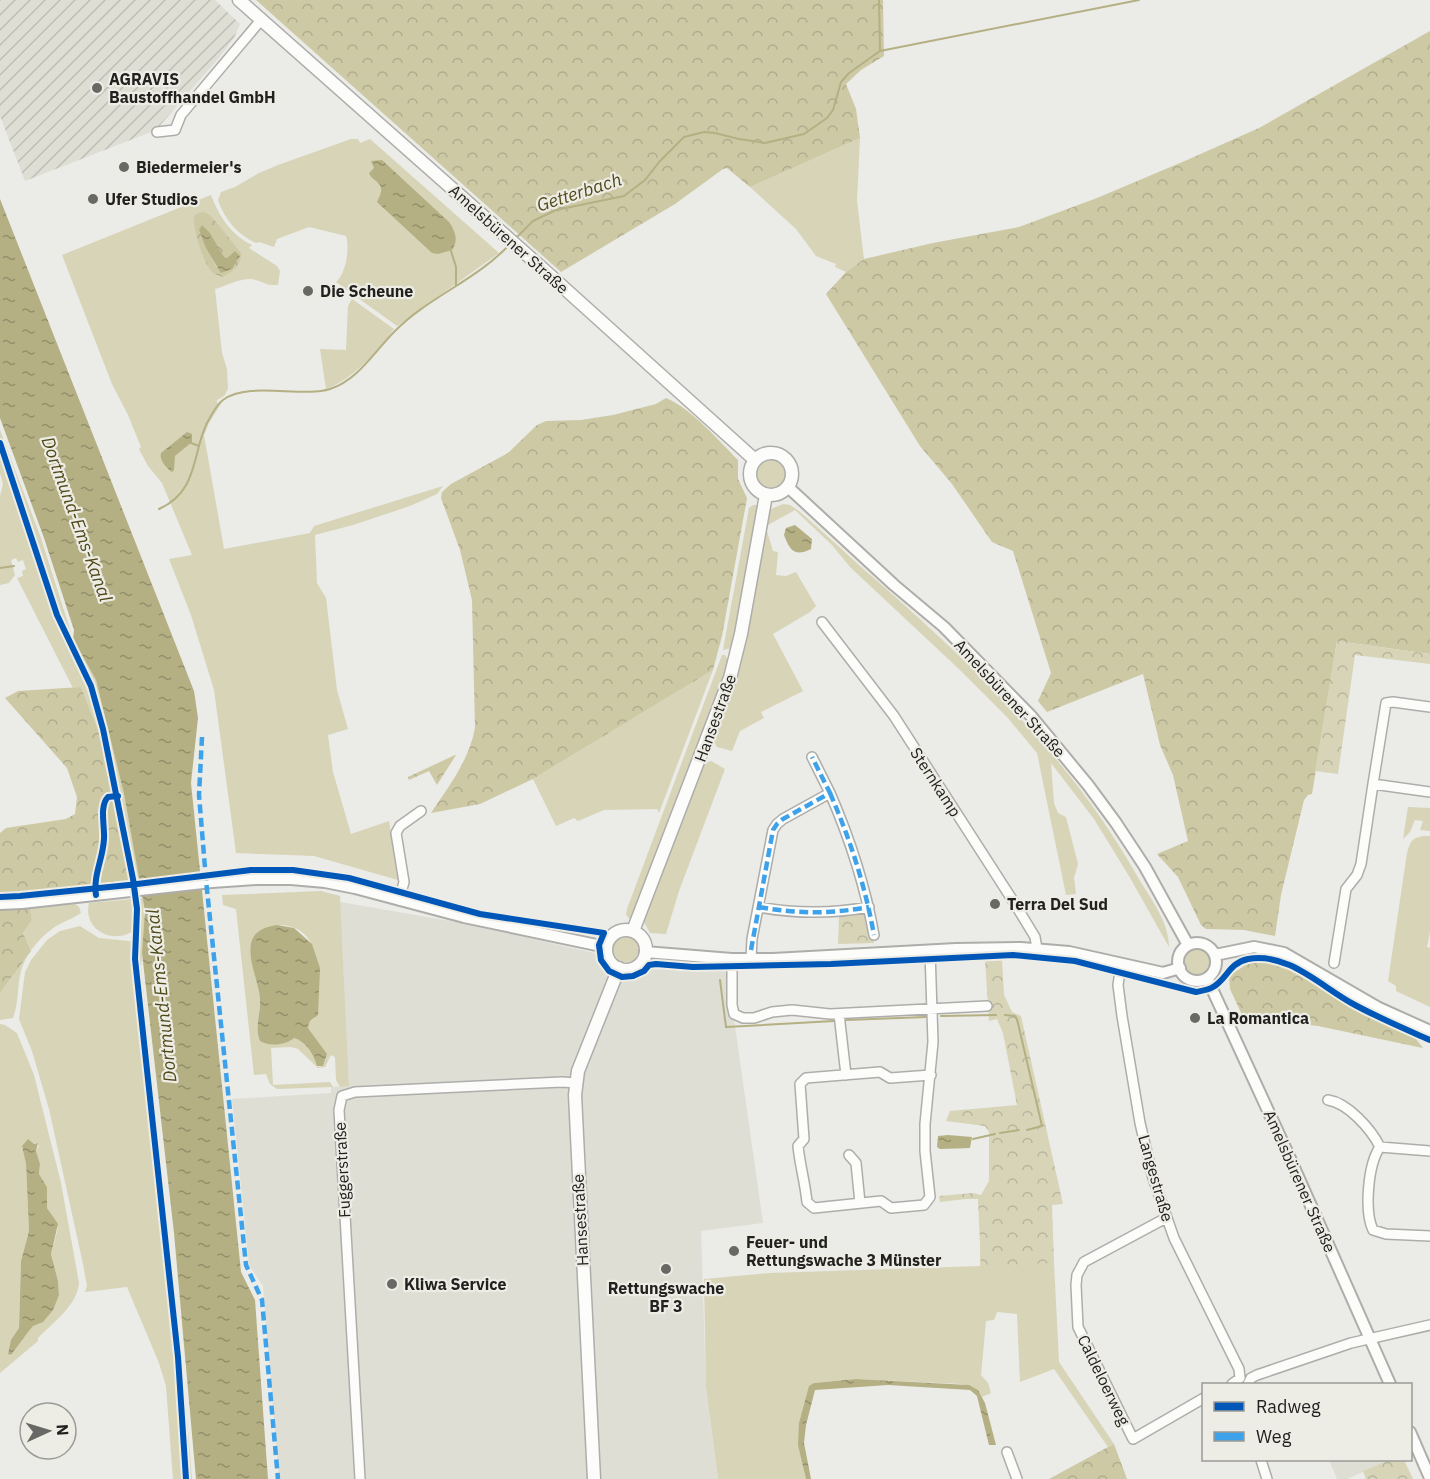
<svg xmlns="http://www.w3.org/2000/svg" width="1430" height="1479" font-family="'IBM Plex Sans',sans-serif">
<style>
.built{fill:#dfded5}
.industrial{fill:url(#industrial-furrows)}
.grass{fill:#d7d4b8;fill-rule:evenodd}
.forest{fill:url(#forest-crowns);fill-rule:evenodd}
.park{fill:url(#park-crowns)}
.water{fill:url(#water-ripples)}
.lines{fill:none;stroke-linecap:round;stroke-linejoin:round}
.stream{stroke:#b4b083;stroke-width:2}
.minor-casing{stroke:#aeadaa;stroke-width:12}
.tertiary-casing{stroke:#aeadaa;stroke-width:14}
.secondary-casing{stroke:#aeadaa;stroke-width:15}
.minor{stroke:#fcfcfb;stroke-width:9}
.tertiary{stroke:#fcfcfb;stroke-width:10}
.secondary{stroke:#fcfcfb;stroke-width:12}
.quiet{stroke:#3ea2ea;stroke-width:4.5;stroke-dasharray:9 4.5;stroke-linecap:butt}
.cycleway-casing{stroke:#edece5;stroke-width:10}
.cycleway{stroke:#0057b8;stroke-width:6}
.poi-dot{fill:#686865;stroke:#edece5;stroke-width:2}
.labels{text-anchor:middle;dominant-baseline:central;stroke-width:4.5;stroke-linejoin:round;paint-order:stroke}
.poi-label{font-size:16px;font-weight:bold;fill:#21211f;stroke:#edece5;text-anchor:start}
.street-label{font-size:16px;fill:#21211f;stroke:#edece5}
.water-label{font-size:18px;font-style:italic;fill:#504a1a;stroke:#edece5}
</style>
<defs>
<pattern id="industrial-furrows" width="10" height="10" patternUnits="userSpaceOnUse" patternTransform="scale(1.5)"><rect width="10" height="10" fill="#dfded5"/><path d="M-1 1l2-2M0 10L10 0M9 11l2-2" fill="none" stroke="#bfbeb6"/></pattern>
<pattern id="forest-crowns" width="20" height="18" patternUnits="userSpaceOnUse" patternTransform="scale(1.5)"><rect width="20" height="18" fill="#cdc9a5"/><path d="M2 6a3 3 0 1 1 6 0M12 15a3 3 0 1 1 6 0" fill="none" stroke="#b0ac8e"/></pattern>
<pattern id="park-crowns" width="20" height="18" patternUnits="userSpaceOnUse" patternTransform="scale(1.5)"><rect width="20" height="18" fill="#d7d4b8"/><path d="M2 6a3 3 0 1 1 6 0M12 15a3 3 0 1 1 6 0" fill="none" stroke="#b8b69e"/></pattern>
<pattern id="water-ripples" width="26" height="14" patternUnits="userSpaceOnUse" patternTransform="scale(1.5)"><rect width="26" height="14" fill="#b4b083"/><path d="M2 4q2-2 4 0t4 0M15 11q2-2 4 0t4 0" fill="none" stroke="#928f6b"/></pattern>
</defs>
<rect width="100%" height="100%" fill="#ebebe7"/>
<path class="built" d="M340,902L462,923L594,953L609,971L622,977L633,976L644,971L649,965L656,964L731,966L732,1005L763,1223L701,1231L706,1387L718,1479H279L263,1286L249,1265L232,1099L331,1093V1087L349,1086Z
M1329,1460H1390L1347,1479H1337Z"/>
<path class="industrial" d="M0,0H215L240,24L234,38L218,59L156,130L25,181L0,116Z"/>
<path class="grass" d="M860,138L857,201L864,259L846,272L835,267L836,264L816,256L796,229L750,187Z
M351,139H358L360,143L370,139L499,253L397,326L336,282C346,274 350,248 346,236L309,227L277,239L274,247L259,242L256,243C238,235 224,219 218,200L221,192L235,187L259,173L278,165Z
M211,195C219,216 231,235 252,245L249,248L277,266L280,271L278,285C263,286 261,279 249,279C239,279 225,286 215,289L222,353L227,369L228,389L224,396L217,400V403L222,402L209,423L204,435L224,549L310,533L314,526L443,486L437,494L410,506L353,525L315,535L317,583L326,598L337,690L348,729L328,735L333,772L351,834L389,821L398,880L314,856L236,853L214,690L191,615L169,559L192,555L162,483L148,466L139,449L141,447L128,415L112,384L62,255Z
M352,299L394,329C377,352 353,379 326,389L320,349L346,350L348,306Z
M0,430L41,538L73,639L96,680L124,794L140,880H131L106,750L81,687L73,688L17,578L23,576L22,571L26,569L23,560L18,562L16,558L11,560L15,575L9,583L0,585V496L3,484L0,473Z
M754 473a16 16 0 1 1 32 0a16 16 0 1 1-32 0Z
M783,504L790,505L799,511C820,529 840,548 860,566C967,659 1071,756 1140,881C1152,900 1169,923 1169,947L1129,876L1094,819L1051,763L1054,803L1058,813L1066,817L1078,864L1074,878L1076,894L1066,895L1037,753L1007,717L961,671L850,567L832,545L795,510L768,525L767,531L773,551L778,552L776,575L786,576L796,572L816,606L810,612L773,634L803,691L761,712L764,718L740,731L732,751L717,747L712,739L769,514L771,509Z
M753,505H757C754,553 742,601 732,648L723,650L749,508Z
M722,655H725L729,663L727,669L636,909L630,919L626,915L627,909Z
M713,670L659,813L657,809L604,810L578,821L574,818L556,826L533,779Z
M711,761L725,769L679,891L666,934L650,933L644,922L646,914L703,764Z
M1408,807L1430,808V831L1420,830L1423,821L1415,820L1410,832L1403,839Z
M1423,836H1430V932L1427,947L1430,948V1007L1396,991V986L1388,981L1407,853C1410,843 1411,838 1423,836Z
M321,891L340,896L349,1086L340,1087L336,1080L335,1057L331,1055L325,1067L318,1068L298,1049L291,1047L271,1048L273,1085L330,1082L333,1087L277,1089L270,1084L266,1074L254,1075L236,909L223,905L222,895ZM282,925C328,929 317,986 315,1018L310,1021L308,1028L327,1055L323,1066L318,1067C311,1055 311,1043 294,1038C285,1045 271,1042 260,1041C254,1027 261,1014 260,999C257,968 230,930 282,925Z
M139,898H143L145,926L141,967L181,1346L192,1479H173L166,1386L159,1363L127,1287L85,1292L87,1286L83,1264L49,1109L32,1051L19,1019L25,972L31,960L47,940L60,931L80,926L99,938L138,942L141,928Z
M132,899L135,908V929C117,946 82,931 89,903Z
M75,904L79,907L81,913C74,918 67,920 60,924C43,933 26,953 21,971C17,987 19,1002 13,1018L0,1020V993L31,951L23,933L32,920L30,909Z
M613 949a13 13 0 1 1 26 0a13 13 0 1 1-26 0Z
M1185 962a13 13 0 1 1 26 0a13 13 0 1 1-26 0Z
M0,1024L5,1025L17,1033L34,1075L61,1183L79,1283C77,1306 53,1322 38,1338V1341L0,1373ZM37,1143L39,1146L36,1151L40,1164L39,1174L47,1187V1208L58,1228L51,1254L58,1281L59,1295L28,1331L11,1355L8,1353L19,1328L21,1261L29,1231L26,1164L22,1146Z
M978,1199L1054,1263L1059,1362L1114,1444L1108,1447L1054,1369L1020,1382L1017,1314L997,1312L994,1320L986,1321L981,1375L988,1383L991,1393L982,1397L978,1390L962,1384L856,1379L814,1383C795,1422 797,1438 806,1479H718L706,1387L704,1279L770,1273L980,1266L981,1229Z"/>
<path class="forest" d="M256,0H883L884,56L861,70L846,84L856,109L860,138L750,187L727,168L723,169L675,204L561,272Z
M1430,31V654L1337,641L1312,794L1308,795L1304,800L1281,895L1275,936L1244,930L1206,929L1201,925L1178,877L1157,854L1188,841L1173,775L1160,745L1143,674L1047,712L1038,701L1051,673L1013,551L992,542L952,484L920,446L826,294L846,272L864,259L933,243L1019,227L1097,198L1187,160L1259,128Z
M205,212L212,217L241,253C242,265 232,272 222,277C221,276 214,274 213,273C203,263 193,230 194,216L198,213ZM199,230L210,233L224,257L227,258L231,254L240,256L238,261L216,267Z
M666,398C692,409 718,440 738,460V479L747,498L722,636L713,670L533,779L480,804L431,813C449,786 470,759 475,727L472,600L460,550L441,498L442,492L451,484L508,453L537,425L546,421L581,420L613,415L656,404Z
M81,687L106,750L131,880L46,890L30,909L32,920L23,933L31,951L0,993V833L6,828L66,819L75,814L77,797L67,768L5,698L18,691Z
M455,755H456L437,785L429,771L409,780L408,777Z
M1261,962L1278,963L1289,967L1362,1012L1413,1035L1423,1048L1318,1026L1243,1017L1230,989L1229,976L1247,964Z
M1114,1444L1127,1479H1049L1108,1447Z"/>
<path class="park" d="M1337,641L1430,654V664L1355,655L1338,774L1315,771Z
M860,913C873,915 872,932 874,943L838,944L839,916Z
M985,959H1002L1004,995L1012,1012L1021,1016L1063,1204L1052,1205L1054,1263L981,1266L978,1199H966L940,1202L939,1196L973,1193L981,1195L989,1181V1132L985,1126L946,1121L950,1111L1017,1105L1003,1033L997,1019L989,1021Z
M1390,1460H1404L1413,1479H1366L1363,1471Z"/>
<path class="water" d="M382,160L449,222C455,231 459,240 452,250L438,254L432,253L377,202C378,199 382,193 381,188C380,181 371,180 369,173L374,168L371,161Z
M0,199L194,691L198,718L191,783L241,1272L255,1300L268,1479H196L174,1233L142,953L145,911L124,794L96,680L73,639L74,630L44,538L0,418Z
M202,225L210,233L224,257L227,258L235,251L240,256L232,269L221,273L206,248L199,230Z
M187,432L192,434V442L175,456L174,470L172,472C166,468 159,460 161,453Z
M795,525L812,539L811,549C795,557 790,551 784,535L786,528Z
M277,925L294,928L312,944L320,968L318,1015L310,1021L308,1028L327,1054L323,1066H317C313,1054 307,1042 294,1038C286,1045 270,1047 260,1041C254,1027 261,1014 260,999C258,973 231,931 277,925Z
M948,1135L972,1137L970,1148L940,1149L937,1147L938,1136Z
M28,1139L34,1144L38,1143L36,1151L40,1164L39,1174L47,1187V1208L58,1224L51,1254L58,1281L59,1295L53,1310L43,1322L33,1326L28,1332L11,1355L8,1354L11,1340L19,1328L21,1261L29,1231L26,1164L22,1146Z
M856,1379L969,1385L978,1390L985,1403L996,1445H989L977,1396L970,1390L888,1385L815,1390L806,1425L804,1443L811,1479H806L798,1445L799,1423L809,1386L814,1383Z"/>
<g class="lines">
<path class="stream" d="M879,0L880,51
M516,238L533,221L556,210L624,196L645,180L660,161L684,137L704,132L715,133L739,139L765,143L804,134L827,118L833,110L841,82L849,73L880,51L1139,0
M451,251L456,267V286
M191,443L199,446
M159,509C202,490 190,448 212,414C215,409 219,403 223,400C248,381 302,398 330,389C358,380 375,351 394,332C428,297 477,280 510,244
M0,568L14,566
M720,980L726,1027L834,1021
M1005,1015L1015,1016L1017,1019L1042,1126L1027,1130
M941,1016L996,1015
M846,1020L926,1017
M1000,1133L1019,1130
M973,1139L995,1134"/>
<defs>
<path id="minor" d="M157,132L175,130L181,115L261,20
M822,622L894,716L1015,904L1035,937L1037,949
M1373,784L1386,703L1393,702L1430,707
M830,793C850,839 865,885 874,935
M399,900L404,882L396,833L400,826L421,811
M759,907C797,914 831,914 869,907
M930,951L933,1042L925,1124V1151L930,1197L924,1205L891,1208L881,1201L814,1208L807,1202C805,1182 800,1166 798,1146L804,1139L800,1084L806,1078L880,1072L890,1078L931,1075
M732,959V1005L734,1014L743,1018H754L772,1012L792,1010L830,1014L987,1006
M751,959L752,939L773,830L777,824L783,819L830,793L812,757
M1334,963L1346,889L1357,875L1361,864L1373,784L1430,792
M1121,965L1118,985L1122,1016L1140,1123L1153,1178L1174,1238L1239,1369L1240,1378L1232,1384
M839,1014L846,1075
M1328,1100C1348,1103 1371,1129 1380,1147L1430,1151
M1380,1147C1368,1164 1364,1211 1373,1230L1386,1234L1430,1236
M849,1155L856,1163L860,1203
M1166,1218L1084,1262L1077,1275L1076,1285L1078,1327L1133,1439L1204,1398
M1248,1384L1251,1378L1257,1375L1351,1343L1430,1325
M1007,1452L1017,1479
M1261,1460L1267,1479
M360,1479L339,1110L342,1096L355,1092L562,1082L576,1083"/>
<path id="tertiary" d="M788,487L894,585L944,627L1031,716L1088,785L1116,823L1145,867L1188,945
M0,904L22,903L212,882L257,879H291L325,882L355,888L464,917L606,947
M1178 962a19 19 0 1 1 38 0a19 19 0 1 1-38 0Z
M645,952L732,959H773L956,949L1021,948L1069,952L1163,973L1180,968
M1215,955L1254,947L1284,953L1379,1008L1430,1031
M1207,978L1288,1154L1390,1384
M1410,1432L1430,1478"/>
<path id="secondary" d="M239,0L543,269L755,460
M750 474a21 21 0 1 1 42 0a21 21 0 1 1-42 0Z
M606 950a20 20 0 1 1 40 0a20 20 0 1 1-40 0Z
M633,931L730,678L741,634L766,495
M594,1479L575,1095L578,1071L619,968"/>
</defs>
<use href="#minor" class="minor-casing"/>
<use href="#tertiary" class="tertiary-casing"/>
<use href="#secondary" class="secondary-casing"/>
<use href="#minor" class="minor"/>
<use href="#tertiary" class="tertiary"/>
<use href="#secondary" class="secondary"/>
<path class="quiet" d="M202,737L199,795L206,880L246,1265L262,1300L278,1479
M830,793C850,839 865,885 874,935
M759,907C797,914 831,914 869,907
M751,950L773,830L777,824L783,819L830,793L812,757"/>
<defs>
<path id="cycleway" d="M0,443L57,615L91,686L103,729L133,879L137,909L135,959L178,1357L186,1479
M96,895C93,875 103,859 104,839C105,827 99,806 108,797L118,796
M0,897L20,896L129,885L251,870H293L349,878L480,914L604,933L599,945L601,960L609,971L622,977L633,976L644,971L649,965L656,964L693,967L831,964L1013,955L1075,961L1196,992C1201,991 1208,990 1213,987C1227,979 1229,963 1248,959C1289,952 1321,987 1355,1005C1379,1018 1405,1029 1430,1040"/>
</defs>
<use href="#cycleway" class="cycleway-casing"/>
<use href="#cycleway" class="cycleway"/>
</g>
<g class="poi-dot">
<circle cx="97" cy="88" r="6"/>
<circle cx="124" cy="167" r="6"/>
<circle cx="93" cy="199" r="6"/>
<circle cx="308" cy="291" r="6"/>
<circle cx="995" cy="904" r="6"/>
<circle cx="1195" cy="1018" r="6"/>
<circle cx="734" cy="1251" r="6"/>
<circle cx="666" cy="1269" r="6"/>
<circle cx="392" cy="1284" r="6"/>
</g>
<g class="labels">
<g class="poi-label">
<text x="109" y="79">AGRAVIS<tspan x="109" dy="18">Baustoffhandel GmbH</tspan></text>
<text x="136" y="167">Biedermeier's</text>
<text x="105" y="199">Ufer Studios</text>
<text x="320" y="291">Die Scheune</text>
<text x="1007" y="904">Terra Del Sud</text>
<text x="1207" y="1018">La Romantica</text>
<text x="746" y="1242">Feuer- und<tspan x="746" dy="18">Rettungswache 3 Münster</tspan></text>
<text x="404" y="1284">Kliwa Service</text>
<text x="666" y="1288" text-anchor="middle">Rettungswache<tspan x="666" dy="18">BF 3</tspan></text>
</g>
<g class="street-label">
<text transform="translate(509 239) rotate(42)">Amelsbürener Straße</text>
<text transform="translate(1010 698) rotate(47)">Amelsbürener Straße</text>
<text transform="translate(715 718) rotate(-70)">Hansestraße</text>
<text transform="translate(936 782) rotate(57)">Sternkamp</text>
<text transform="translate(342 1170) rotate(-93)">Fuggerstraße</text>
<text transform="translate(1156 1178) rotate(74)">Langestraße</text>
<text transform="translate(1300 1181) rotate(66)">Amelsbürener Straße</text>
<text transform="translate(580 1220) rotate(-93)">Hansestraße</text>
<text transform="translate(1104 1380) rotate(64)">Caldeloerweg</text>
</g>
<g class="water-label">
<text transform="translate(579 192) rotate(-18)">Getterbach</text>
<text transform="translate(77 519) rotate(70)">Dortmund-Ems-Kanal</text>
<text transform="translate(161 996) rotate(-96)">Dortmund-Ems-Kanal</text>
</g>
</g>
<rect x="1202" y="1383" width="210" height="78" fill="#edece5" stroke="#9b9b96" stroke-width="1.5"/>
<rect x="1214" y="1402" width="30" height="9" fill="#0057b8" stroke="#9b9b96" stroke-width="1.5"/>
<text x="1256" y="1413" font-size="18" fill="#21211f">Radweg</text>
<rect x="1214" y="1432" width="30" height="9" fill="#3ea2ea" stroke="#9b9b96" stroke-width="1.5"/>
<text x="1256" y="1443" font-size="18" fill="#21211f">Weg</text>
<g transform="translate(48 1431) rotate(86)"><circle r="28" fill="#edece5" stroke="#9b9b96" stroke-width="1.5"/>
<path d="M0-4.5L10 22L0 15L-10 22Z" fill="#686865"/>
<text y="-9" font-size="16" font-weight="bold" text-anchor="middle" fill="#21211f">N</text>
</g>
</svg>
